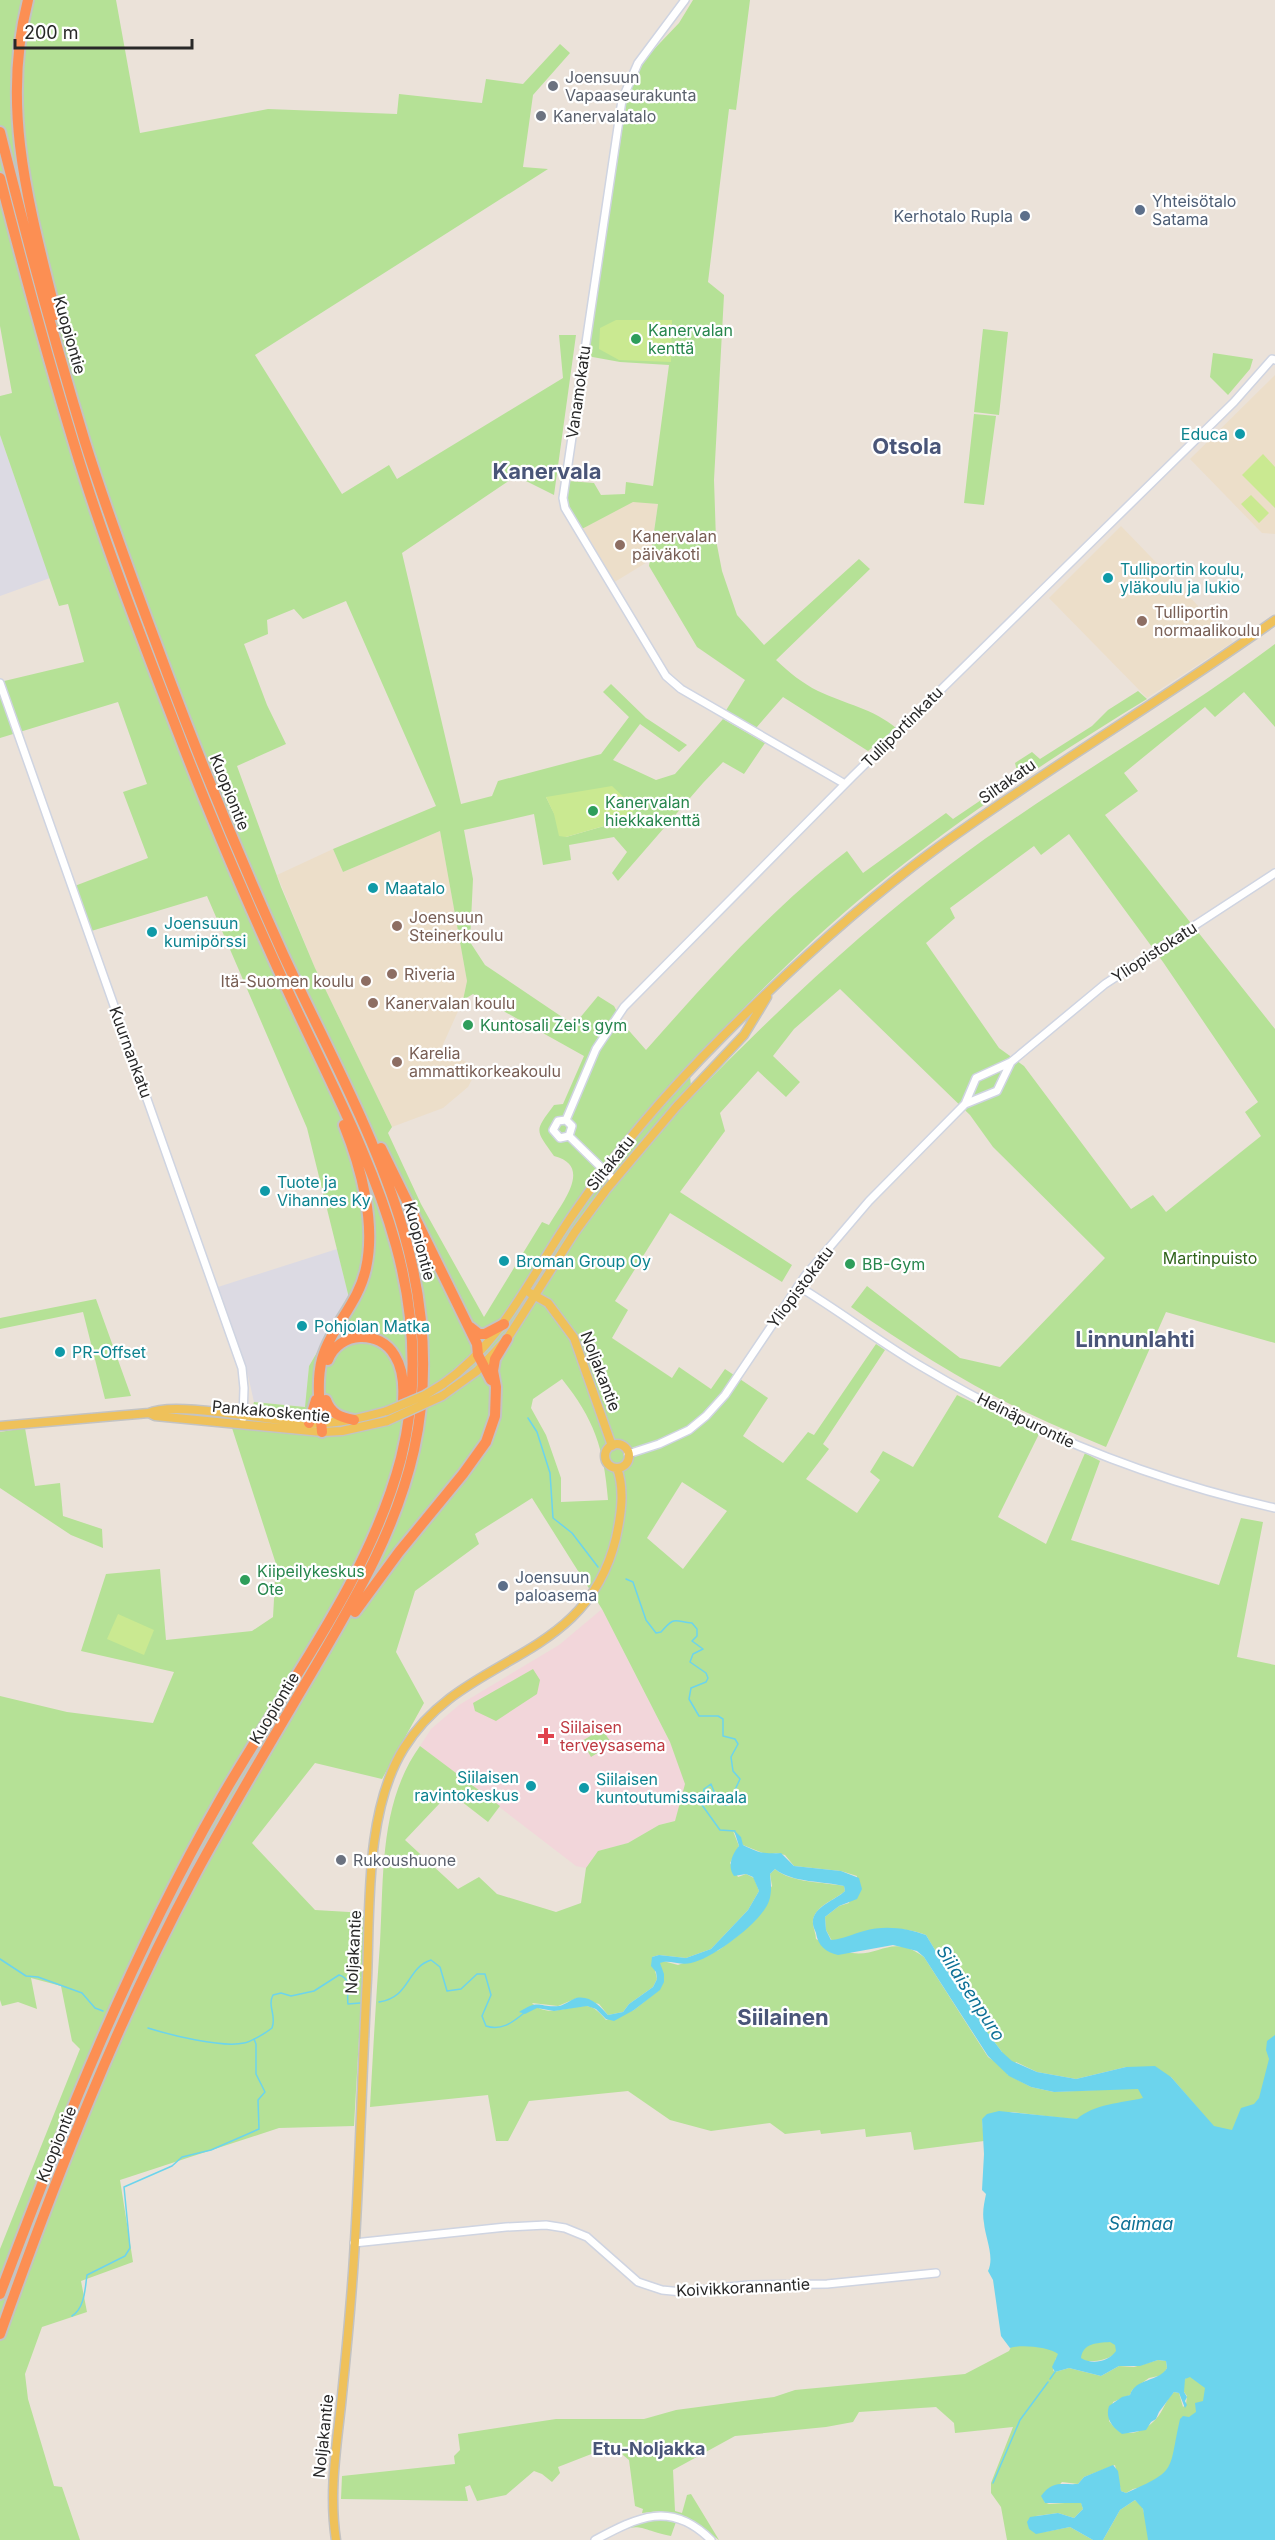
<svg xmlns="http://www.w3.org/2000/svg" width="1275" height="2540" font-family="Inter,sans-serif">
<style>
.industrial{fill:#dcdae3}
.education{fill:#ecdec9}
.medical{fill:#f2d6da}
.green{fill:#b5e196;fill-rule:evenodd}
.pitch{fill:#cae991}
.water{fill:#6cd4ed;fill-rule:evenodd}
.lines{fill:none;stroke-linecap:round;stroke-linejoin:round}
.stream{stroke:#6cd4ed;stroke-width:1.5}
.minor-casing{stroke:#cfd4e1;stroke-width:10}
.major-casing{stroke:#c3c3c3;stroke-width:11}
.highway-casing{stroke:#c3c3c3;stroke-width:14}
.minor{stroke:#fff;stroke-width:7}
.major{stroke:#efc15a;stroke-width:8}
.highway{stroke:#fc8f53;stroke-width:10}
.major-bridge-casing{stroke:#c3c3c3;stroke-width:11;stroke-linecap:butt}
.major-bridge{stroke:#efc15a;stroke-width:8}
.worship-dot{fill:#6b7280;stroke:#fff;stroke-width:2}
.service-dot{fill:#5c6f8a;stroke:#fff;stroke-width:2}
.leisure-dot{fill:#2e9e5b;stroke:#fff;stroke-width:2}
.culture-dot{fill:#0f9aa8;stroke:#fff;stroke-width:2}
.education-dot{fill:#8d6e63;stroke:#fff;stroke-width:2}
.health-dot{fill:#e0444e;stroke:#fff;stroke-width:2}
.labels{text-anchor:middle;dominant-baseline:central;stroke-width:4.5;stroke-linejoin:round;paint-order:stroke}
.worship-label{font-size:16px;fill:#5b616d;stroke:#fff;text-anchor:start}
.service-label{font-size:16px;fill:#4e5e75;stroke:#fff;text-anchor:start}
.leisure-label{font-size:16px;fill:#27864d;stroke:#fff;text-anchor:start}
.street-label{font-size:16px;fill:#282828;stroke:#fff}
.culture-label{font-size:16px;fill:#0d838f;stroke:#fff;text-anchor:start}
.education-label{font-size:16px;fill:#785e54;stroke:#fff;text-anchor:start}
.park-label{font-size:16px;fill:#2f631a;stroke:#fff}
.health-label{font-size:16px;fill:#be3a42;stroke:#fff;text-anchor:start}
.water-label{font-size:18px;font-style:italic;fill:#0e7196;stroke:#fff}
.neighbourhood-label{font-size:18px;font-weight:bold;fill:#495578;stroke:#fff}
.district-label{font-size:22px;font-weight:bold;fill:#495578;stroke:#fff}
</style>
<rect width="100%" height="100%" fill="#ebe2d9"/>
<path class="industrial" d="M0,435L50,578L0,596Z
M337,1249L349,1298L309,1366L306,1407L254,1402L247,1371L218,1287Z"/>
<path class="education" d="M1275,375V534L1262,533L1190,459Z
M633,501L658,504L649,561L613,583L580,530Z
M1121,526L1233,642L1147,698L1049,598Z
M440,831L467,981L463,1000L441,1049L478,1068L468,1087L443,1108L392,1127L315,968L277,875L333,849L343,872Z"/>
<path class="medical" d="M602,1609L670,1742L686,1784L675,1821L659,1825L628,1843L598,1851L586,1868L576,1866L420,1746L431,1729L459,1705L559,1645Z"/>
<path class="green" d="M0,0H116L140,133L268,109L397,114L399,94L482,103L486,79L523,84L560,44L570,53L533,95L523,167L548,169L255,355L342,494L389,465L397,479L563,378L559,335H576L554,495L516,476L402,553L461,804L492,796L498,781L601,754L629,717L603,692L611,684L646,718L687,745L679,752L640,724L613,760L656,780L675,774L723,719L765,743L744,774L723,762L703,783L618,881L612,873L627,852L614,837L569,845L571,860L543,865L534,814L464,830L473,879L470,942L485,965L574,1025L598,996L614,1006L624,1025L646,1050C708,980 772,908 847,851L863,873L946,813L953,819L1018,775L1015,763L1032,752L1040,759L1092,726L1108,710L1138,691L1147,699C1052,757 957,820 871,890C803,945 742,1010 681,1073L690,1076L692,1097C774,1014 858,933 952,863C1056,785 1171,722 1275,644V727L1244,692L1215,717L1205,707L1124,773L1138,791L1105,815L1275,1029V1343L1166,1312L1106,1447C1081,1436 1055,1426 1030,1414C967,1384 908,1347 851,1307L867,1286L960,1358L1000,1367L1105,1258L993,1147L970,1115L840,989L794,1029L773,1056L800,1082L786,1097L758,1071L720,1113L725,1131L680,1192L792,1265L782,1282L670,1213L615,1301L628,1310L612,1338L672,1378L679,1367L711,1389L725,1369L768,1398L743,1436L783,1463L808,1432L814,1435L876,1344L885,1350L823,1444L829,1449L806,1479L857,1513L880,1480L870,1472L883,1451L913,1467L957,1395L1039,1434L998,1517L1046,1544L1085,1453L1100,1461L1071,1540L1219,1585L1241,1518L1263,1522L1237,1657L1275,1665V2147L1214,2127L1171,2077L1126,2067L1076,2079L1037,2072L1016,2062L1007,2074L1031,2087L1054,2092L1138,2088L1197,2134L1012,2112L982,2119L984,2141L914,2150L911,2132L866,2137L865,2129L821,2134L820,2130L785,2134L770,2123L711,2131L670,2120L628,2091L529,2101L508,2141H496L488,2095L370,2107C373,2052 376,1998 380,1943C384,1876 379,1803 420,1746L500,1806L488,1822L457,1798L440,1803L405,1840L458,1889L479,1877L497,1894L556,1912L581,1903L586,1868L598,1851L628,1843L659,1825L675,1821L685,1784L670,1742L602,1609L532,1498L475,1534L479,1544L415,1591L396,1652L424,1703L382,1779L315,1763L252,1843L315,1910L366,1913L354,2126L279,2128L120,2180L133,2262L81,2281L87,2312L42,2327L25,2374L28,2399L54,2486L62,2487L80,2540H0V2249L80,2049L72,2041L61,1986L31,1978L37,2009L18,2002L2,2006L0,2000V1696L67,1712L153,1723L174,1672L81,1651L106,1574L160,1569L166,1640L252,1631L273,1617L276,1564L232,1428L246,1429L254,1402L305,1407L309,1366L349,1298L307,1128L207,896L88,932L72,887L148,858L123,792L147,784L118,702L0,738V682L84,662L68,604L59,606L0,435V396L12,393L0,326ZM346,601L436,806L333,849L343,872L440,831L467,981L463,1000L473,994L584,1056L563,1104L554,1105C534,1132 535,1129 554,1156C594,1166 561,1204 549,1225L542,1222L484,1317L421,1204L388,1133L392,1127L315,968L281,887L237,766L286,744L267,705L244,644L268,634L267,620L294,609L303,619ZM546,797L624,828L604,826L566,837ZM1069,834L1163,962L1258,1102L1245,1112L1261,1136L1166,1212L1153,1195L1131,1209L1024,1066L999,1048L926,943L955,918L950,908L1034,846L1041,855ZM562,1379C594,1419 604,1448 608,1500L561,1502V1478L546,1435L531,1408L533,1399ZM682,1482L727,1511L683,1569L647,1538ZM733,1831L743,1845L768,1855L776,1853L785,1855L794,1866L841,1871L857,1876L849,1903L839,1906L825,1917L826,1930L832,1941C866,1936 890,1921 926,1935L952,1978L961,1984L969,1994L981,2024L1002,2052L994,2061L988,2057L924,1957C892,1933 880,1957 852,1953C840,1951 827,1944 816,1939C816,1933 812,1926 813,1920C816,1905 835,1900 845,1891L844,1886C824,1882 791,1883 775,1869L770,1874L772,1886L740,1934L719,1950L678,1965L663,1961L659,1963L660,1989L634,2010L606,2020C601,2014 595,2007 587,2006C569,2005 547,2019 532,2003L558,2006L577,1998L599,2004L608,2015L623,2012L629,2004L653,1987L657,1979L652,1957L659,1955L686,1958L711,1949L748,1910L759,1891L754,1878L746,1874L738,1877L730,1863L739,1846Z
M693,0H750L736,110L729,109L708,282L724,295L714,480L716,540L722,571L737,615L764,645L859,559L870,569L776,660C790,673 802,683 818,691C845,704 874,709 896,728L868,751L783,697L756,728L725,712L745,680L697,647L649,566L658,504L633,502L580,530C568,511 566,504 568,481L594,483L601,495L625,494L626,482L653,486L669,365L620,362L587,356L628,92L640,64L679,23Z
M983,329L1008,332L999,415L974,412Z
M1213,353L1253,359L1250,369L1228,395L1210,377Z
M974,414L996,416L984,505L964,503Z
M96,1299L131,1396L105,1399L83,1312L0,1329V1318Z
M25,1428L35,1486L60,1483L63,1516L102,1529L103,1548L71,1535L0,1488V1432Z
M533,1669L540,1680L537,1694L496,1721L475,1711L473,1703Z
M602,1729L612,1744L591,1757L582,1741Z
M1132,2324L1115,2354C1096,2367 1078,2358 1056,2358L1053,2370L1055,2372L1069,2368L1101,2376L1119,2366L1134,2367L1158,2360L1166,2361L1167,2368L1163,2375L1149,2378L1132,2390L1130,2395L1113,2402L1109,2421C1123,2440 1142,2434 1156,2419C1163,2412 1166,2399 1174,2392L1179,2393L1183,2407L1186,2404L1187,2396L1184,2392V2380L1210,2357L1220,2469L1133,2489L1126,2493L1121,2491L1115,2465L1084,2477L1078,2484L1062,2482L1044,2502L1049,2504L1081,2502L1083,2509L1074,2518L1058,2513L1036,2516L1044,2532L1070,2527L1093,2540H1007L1001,2507L991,2493V2483L1013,2427L955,2433L954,2423L936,2407L859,2412L853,2422L826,2427L735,2436L673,2470L675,2511L682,2513L687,2495L691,2494L719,2540L687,2517L660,2511L642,2513L643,2509L635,2506L629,2460L612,2446L558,2467L560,2473L552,2482L542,2474L534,2471L506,2495L477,2501L470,2485L465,2487L468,2501L341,2499L342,2476L455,2464L454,2456L460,2450L458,2434L556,2419H644L676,2410L774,2397L795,2390L965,2374L1009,2351L1014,2341Z
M1135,2500L1142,2506L1144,2513L1186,2540H1103L1120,2510Z
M661,2518L676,2522L671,2536C636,2529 641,2519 606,2539L604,2538L630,2524Z"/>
<path class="pitch" d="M616,320H672L671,362L619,360L599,349L600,328Z
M1263,454L1275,467V508L1242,475Z
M1251,495L1269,513L1259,523L1241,504Z
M612,786L635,808L624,828L604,826L566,837L559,836L554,814L546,797Z
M118,1614L154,1630L144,1655L107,1639Z"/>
<path class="water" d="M734,1830L741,1837L743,1845C759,1853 763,1854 781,1853L794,1866L841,1871L859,1878L862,1889L857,1899L839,1906L825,1917L826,1930L831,1940C844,1939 852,1934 864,1931C884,1925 907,1928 926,1935L952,1978L961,1984L969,1994L981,2024L1002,2052L1012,2061L1037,2072L1076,2079L1126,2067L1155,2066L1171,2077L1214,2126L1232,2130L1241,2108L1254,2104L1259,2098L1269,2059L1266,2050L1267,2041L1275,2035V2540H1148L1143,2509L1135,2500L1120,2510L1103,2540H1093L1070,2527L1036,2534L1029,2529L1027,2522L1030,2517L1058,2513L1074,2518L1083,2509L1081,2503H1045L1041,2496C1053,2480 1061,2485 1078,2484L1084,2477L1113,2465L1118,2471L1121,2491L1126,2493C1179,2470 1168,2471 1180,2419L1183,2416L1189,2417L1196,2412L1195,2403L1203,2401L1205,2388L1190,2377L1185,2379L1184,2392L1187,2397L1185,2401L1187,2405L1185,2408L1179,2393L1174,2392L1159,2412L1156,2419L1151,2422L1146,2430L1122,2434C1112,2427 1105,2418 1109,2406L1122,2397L1130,2395C1135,2378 1159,2382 1167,2368L1166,2361L1158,2360L1140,2366H1119L1101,2376L1069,2368L1055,2372L1052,2367L1058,2354C1050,2347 1020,2344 1010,2348L1001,2336L993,2280L988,2271C995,2257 985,2237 984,2223C982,2213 984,2204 986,2194L982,2190L984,2154L982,2119L987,2114L999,2111L1077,2119C1094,2104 1121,2103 1143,2098L1138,2089L1054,2092L1031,2087L1009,2076L988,2056L924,1957L917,1951L893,1945L838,1955C826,1952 818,1946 816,1933C815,1930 813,1927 813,1924C811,1907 836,1900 845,1891L844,1886C824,1881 792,1883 775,1869L770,1874C771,1883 772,1892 769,1901C762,1922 712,1959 691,1963C680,1966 669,1959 660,1963L664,1974V1982L660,1990L634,2010L614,2021L606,2019L596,2009L587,2006L554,2011L537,2008L525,2014L519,2012C540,1998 539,2008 559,2006C565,2005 570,2000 576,1998C590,1995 600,2006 608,2015L623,2012L629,2004L653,1987L657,1979L656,1972L651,1966L652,1957L659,1955L686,1958L711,1949L748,1910L759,1891L753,1877L746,1874L734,1876C727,1867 732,1854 739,1846ZM1110,2342L1115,2345L1116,2351C1108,2362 1092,2365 1081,2358C1083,2343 1097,2343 1110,2342Z"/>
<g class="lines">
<path class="stream" d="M528,1418L537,1432L550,1473L553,1518L572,1533L598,1567
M626,1579L633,1582L646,1620L656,1633L661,1632C675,1616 673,1621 692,1623L697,1629V1636L692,1641L703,1649L693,1654L690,1662L706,1673L708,1678L706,1682L691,1688L689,1699L699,1716H718L723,1719V1736L735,1739L738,1744L731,1757L733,1771L740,1779L728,1805L719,1804L711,1784L704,1789L702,1805L720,1830L735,1831
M0,1959L26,1976L38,1977L82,1993L95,2008L103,2011
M379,2002C411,1997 406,1968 431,1960L440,1967L447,1991L461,1989L477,1974H485L491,1995L482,2016L486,2026C501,2031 512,2023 524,2013
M148,2028C170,2035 222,2048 244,2043C251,2042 267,2032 272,2028C277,2016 267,2006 273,1995L281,1993L291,1996L314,1991L339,1975C353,1979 346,1993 348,2004L360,2003
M72,2316C85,2308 85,2288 87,2275L125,2256L130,2248L124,2187L172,2166L182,2157L211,2150L259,2129L258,2100L265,2092L256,2074V2044L254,2039
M1050,2379L1055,2372
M993,2483L1020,2420L1048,2382"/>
<defs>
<path id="minor" d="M685,0L638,63L622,100L563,498L565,508L666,676L681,689L845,784
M0,683L242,1368L244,1388L243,1418
M965,1104L976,1078L1011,1062L1105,984L1275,873
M566,1120L596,1049L624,1007L853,776L1234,402L1272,359L1275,360
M566,1120L558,1121L553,1130L560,1138L569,1136
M566,1120L572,1126L569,1136
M569,1136L614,1180
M798,1286C841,1312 881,1343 924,1368C1033,1433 1151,1480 1275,1508
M628,1454L659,1444L689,1430L706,1416L725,1395L805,1276L869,1201L965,1104L997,1091L1011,1062
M354,2243L506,2227L546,2225L565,2228L587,2237L638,2282L662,2290L682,2292L748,2285L827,2284L936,2273
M595,2540C638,2517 671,2500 711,2540"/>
<path id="major" d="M530,1293L548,1303L574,1338L612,1446
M443,1384C504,1341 532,1273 574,1213C617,1150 668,1091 722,1037C788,971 857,907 933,851C1044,770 1163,700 1275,620
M442,1396L477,1371L507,1339L575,1232L606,1190L677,1106L744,1035L767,997
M149,1413L155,1416L322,1432L342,1431L387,1421
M0,1426L149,1413C174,1400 275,1422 309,1423C337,1424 361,1418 387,1411
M605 1456a12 12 0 1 1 24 0a12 12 0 1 1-24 0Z
M336,2540C329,2494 336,2450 341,2405C346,2356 351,2306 354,2257C360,2165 362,2072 367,1979C370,1908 365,1810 404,1748C463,1652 586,1664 616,1538C621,1515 625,1490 617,1468"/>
<path id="highway" d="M28,0C0,109 30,209 56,315
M0,132C26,236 54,340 85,442C110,522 140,600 169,678C204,771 242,863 283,954C357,1114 454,1266 414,1450C396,1530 356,1597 315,1667C275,1735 234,1803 196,1873C117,2020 56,2177 0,2334
M0,178C23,267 47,356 74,444C104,543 142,639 179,735C212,821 249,906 287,989C357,1141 445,1283 401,1458C369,1581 282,1691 219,1802C130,1958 63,2126 0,2294
M381,1148L477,1344L478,1355L491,1380
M470,1327L479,1334H485L504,1324
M328,1360C339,1331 380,1329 395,1356C403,1369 404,1387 403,1401
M326,1400C331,1414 340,1417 354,1420
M309,1423L316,1400
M322,1432C320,1408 316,1382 322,1359C331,1327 359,1303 366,1268C376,1223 361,1167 344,1125
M355,1612L399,1552L463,1474L486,1442L495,1416L496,1387L493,1371L495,1359L507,1339"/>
</defs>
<use href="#minor" class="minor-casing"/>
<use href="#major" class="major-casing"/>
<use href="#highway" class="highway-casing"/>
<use href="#minor" class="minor"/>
<use href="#major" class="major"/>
<use href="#highway" class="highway"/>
<defs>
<path id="major-bridge" d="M387,1411L425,1395L443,1384
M387,1421L442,1396"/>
</defs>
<use href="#major-bridge" class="major-bridge-casing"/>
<use href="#major-bridge" class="major-bridge"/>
</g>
<g class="worship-dot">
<circle cx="553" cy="86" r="6"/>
<circle cx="541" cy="116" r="6"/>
<circle cx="341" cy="1860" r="6"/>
</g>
<g class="service-dot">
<circle cx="1140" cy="210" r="6"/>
<circle cx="1025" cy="216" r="6"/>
<circle cx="503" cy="1586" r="6"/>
</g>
<g class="leisure-dot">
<circle cx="636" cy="339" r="6"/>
<circle cx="593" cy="811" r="6"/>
<circle cx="468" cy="1025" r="6"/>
<circle cx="850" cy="1264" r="6"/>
<circle cx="245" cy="1580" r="6"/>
</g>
<g class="culture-dot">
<circle cx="1240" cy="434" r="6"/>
<circle cx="1108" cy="578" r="6"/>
<circle cx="373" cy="888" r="6"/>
<circle cx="152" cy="932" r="6"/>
<circle cx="265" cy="1191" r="6"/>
<circle cx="504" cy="1261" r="6"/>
<circle cx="302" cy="1326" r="6"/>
<circle cx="60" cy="1352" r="6"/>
<circle cx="531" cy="1786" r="6"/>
<circle cx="584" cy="1788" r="6"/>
</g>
<g class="education-dot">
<circle cx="620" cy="545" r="6"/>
<circle cx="1142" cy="621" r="6"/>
<circle cx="397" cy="926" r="6"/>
<circle cx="392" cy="974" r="6"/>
<circle cx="366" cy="981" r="6"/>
<circle cx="373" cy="1003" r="6"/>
<circle cx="397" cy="1062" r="6"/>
</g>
<path class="health-dot" d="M543 1727h6v6h6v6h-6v6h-6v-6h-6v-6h6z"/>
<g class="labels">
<g class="worship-label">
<text x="565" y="77">Joensuun<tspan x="565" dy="18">Vapaaseurakunta</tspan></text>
<text x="553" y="116">Kanervalatalo</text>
<text x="353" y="1860">Rukoushuone</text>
</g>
<g class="service-label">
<text x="1152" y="201">Yhteisötalo<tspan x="1152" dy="18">Satama</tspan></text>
<text x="1013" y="216" text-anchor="end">Kerhotalo Rupla</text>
<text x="515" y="1577">Joensuun<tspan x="515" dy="18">paloasema</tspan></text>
</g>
<g class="leisure-label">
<text x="648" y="330">Kanervalan<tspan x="648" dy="18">kenttä</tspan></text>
<text x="605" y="802">Kanervalan<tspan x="605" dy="18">hiekkakenttä</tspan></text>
<text x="480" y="1025">Kuntosali Zei's gym</text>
<text x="862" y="1264">BB-Gym</text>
<text x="257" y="1571">Kiipeilykeskus<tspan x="257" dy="18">Ote</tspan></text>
</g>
<g class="street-label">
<text transform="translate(70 335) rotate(74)">Kuopiontie</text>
<text transform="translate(578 392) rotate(-82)">Vanamokatu</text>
<text transform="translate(902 727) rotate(-45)">Tulliportinkatu</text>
<text transform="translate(1007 781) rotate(-35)">Siltakatu</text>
<text transform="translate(230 792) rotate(68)">Kuopiontie</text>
<text transform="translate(1154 952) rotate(-33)">Yliopistokatu</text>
<text transform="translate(131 1052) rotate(70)">Kuurnankatu</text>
<text transform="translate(610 1163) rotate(-51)">Siltakatu</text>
<text transform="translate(420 1241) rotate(75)">Kuopiontie</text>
<text transform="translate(800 1287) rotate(-53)">Yliopistokatu</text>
<text transform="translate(601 1371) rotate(69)">Noljakantie</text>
<text transform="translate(271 1411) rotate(5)">Pankakoskentie</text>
<text transform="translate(1026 1420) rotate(26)">Heinäpurontie</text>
<text transform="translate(274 1708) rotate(-59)">Kuopiontie</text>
<text transform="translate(353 1952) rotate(-87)">Noljakantie</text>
<text transform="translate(56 2144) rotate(-68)">Kuopiontie</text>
<text transform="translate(743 2287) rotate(-3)">Koivikkorannantie</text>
<text transform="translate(323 2436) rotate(-84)">Noljakantie</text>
</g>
<g class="culture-label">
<text x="1228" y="434" text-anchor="end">Educa</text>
<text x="1120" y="569">Tulliportin koulu,<tspan x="1120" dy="18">yläkoulu ja lukio</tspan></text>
<text x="385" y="888">Maatalo</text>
<text x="164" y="923">Joensuun<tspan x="164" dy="18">kumipörssi</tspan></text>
<text x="277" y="1182">Tuote ja<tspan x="277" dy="18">Vihannes Ky</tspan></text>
<text x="516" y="1261">Broman Group Oy</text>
<text x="314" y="1326">Pohjolan Matka</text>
<text x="72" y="1352">PR-Offset</text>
<text x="519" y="1777" text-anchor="end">Siilaisen<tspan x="519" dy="18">ravintokeskus</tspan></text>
<text x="596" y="1779">Siilaisen<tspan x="596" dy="18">kuntoutumissairaala</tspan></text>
</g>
<g class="education-label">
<text x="632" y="536">Kanervalan<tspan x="632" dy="18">päiväkoti</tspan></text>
<text x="1154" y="612">Tulliportin<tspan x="1154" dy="18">normaalikoulu</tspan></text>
<text x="409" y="917">Joensuun<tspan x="409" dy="18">Steinerkoulu</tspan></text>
<text x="404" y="974">Riveria</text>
<text x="354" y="981" text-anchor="end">Itä-Suomen koulu</text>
<text x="385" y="1003">Kanervalan koulu</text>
<text x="409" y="1053">Karelia<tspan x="409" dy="18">ammattikorkeakoulu</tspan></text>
</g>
<g class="park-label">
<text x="1210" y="1258">Martinpuisto</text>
</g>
<g class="health-label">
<text x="560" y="1727">Siilaisen<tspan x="560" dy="18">terveysasema</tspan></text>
</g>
<g class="water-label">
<text transform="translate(971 1993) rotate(57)">Siilaisenpuro</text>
<text x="1141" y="2223">Saimaa</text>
</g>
<g class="neighbourhood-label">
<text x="649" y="2448">Etu-Noljakka</text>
</g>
<g class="district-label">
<text x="907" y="446">Otsola</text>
<text x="547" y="471">Kanervala</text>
<text x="1135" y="1339">Linnunlahti</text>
<text x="783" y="2017">Siilainen</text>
</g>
</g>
<path d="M15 39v9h177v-9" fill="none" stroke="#282828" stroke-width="3"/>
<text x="24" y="39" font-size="18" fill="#282828" stroke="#ffffff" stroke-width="4.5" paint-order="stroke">200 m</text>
</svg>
